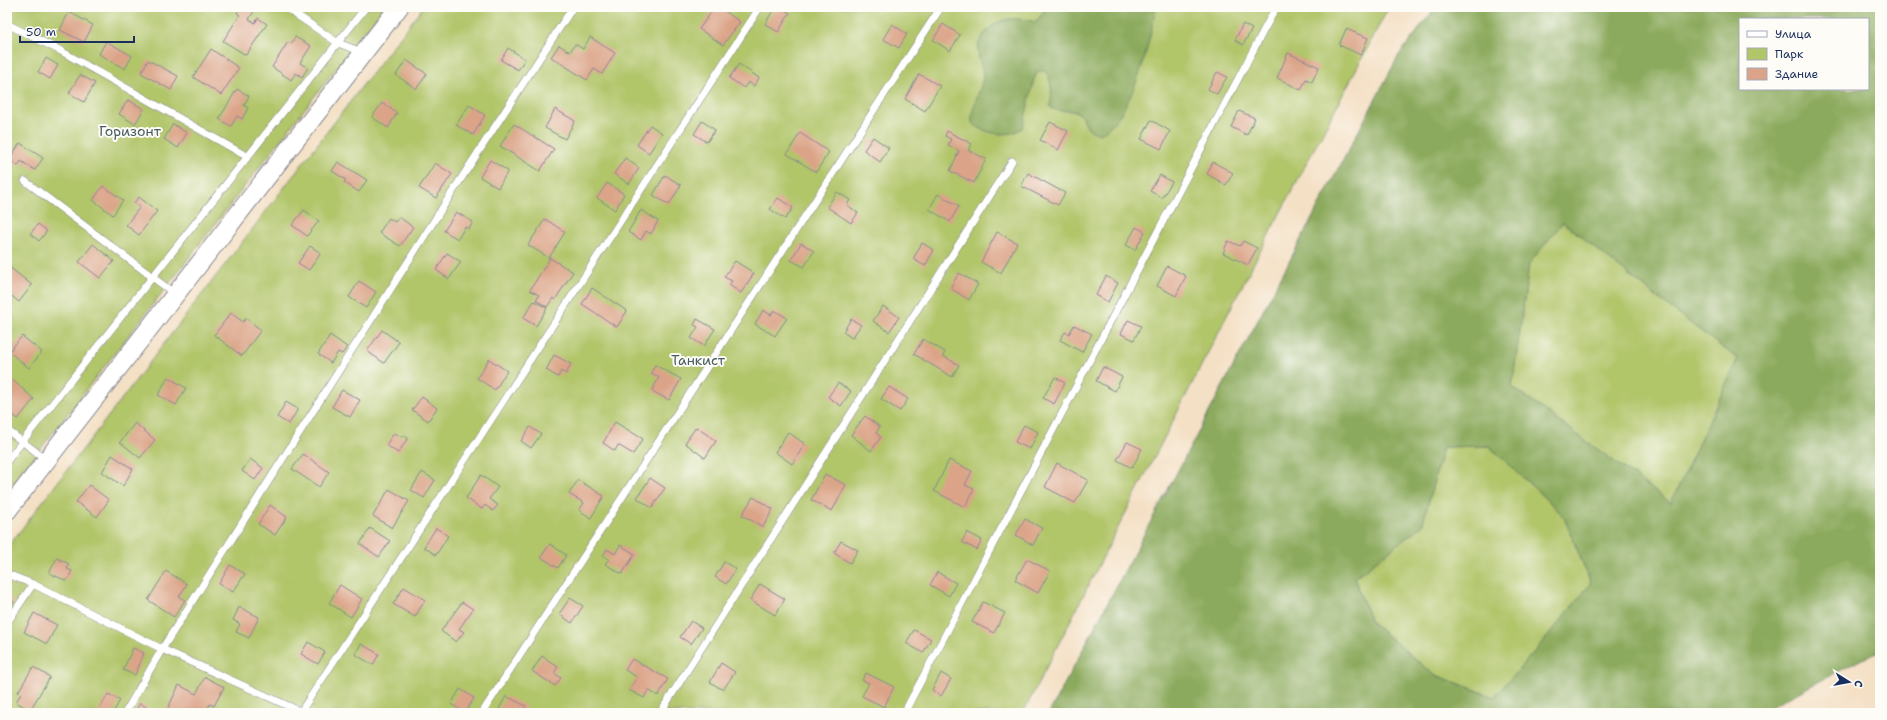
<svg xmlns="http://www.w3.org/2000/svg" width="1887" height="720" font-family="'Shantell Sans',sans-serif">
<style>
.green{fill:#b1c569;stroke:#667a64}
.forest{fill:#8caa5d;stroke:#546c5e;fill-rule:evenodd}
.building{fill:#dba488}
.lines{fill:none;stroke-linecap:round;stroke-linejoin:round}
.service-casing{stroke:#888892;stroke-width:8}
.tertiary-casing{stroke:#888892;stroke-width:20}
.service{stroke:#fff;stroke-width:7}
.tertiary{stroke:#fff;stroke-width:18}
.labels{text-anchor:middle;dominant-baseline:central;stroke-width:4;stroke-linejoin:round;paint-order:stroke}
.park-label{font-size:14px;fill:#485c61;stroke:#fdfcf7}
</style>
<rect width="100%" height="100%" fill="#fdfcf7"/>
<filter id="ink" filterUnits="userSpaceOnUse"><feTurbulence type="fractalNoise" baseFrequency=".025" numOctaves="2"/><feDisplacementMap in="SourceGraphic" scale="8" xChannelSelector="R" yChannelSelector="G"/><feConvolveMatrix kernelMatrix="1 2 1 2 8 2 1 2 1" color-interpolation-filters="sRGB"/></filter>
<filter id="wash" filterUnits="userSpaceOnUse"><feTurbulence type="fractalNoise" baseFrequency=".012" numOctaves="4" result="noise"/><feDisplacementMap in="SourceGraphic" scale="16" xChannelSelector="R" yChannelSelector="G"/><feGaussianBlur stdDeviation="0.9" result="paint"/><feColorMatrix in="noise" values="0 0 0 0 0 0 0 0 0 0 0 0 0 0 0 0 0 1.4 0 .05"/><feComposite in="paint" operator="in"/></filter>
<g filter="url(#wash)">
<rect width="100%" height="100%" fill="#f4e0c5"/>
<path class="green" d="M7,7H384L7,492Z
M423,7H1389L1257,257L1023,713H7V548Z
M1563,222L1665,304L1738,359L1671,503L1512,387L1529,263Z
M1489,446L1563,515L1591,584L1544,641L1494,697L1433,674L1371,622L1354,577L1422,526L1443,447Z"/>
<path class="forest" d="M1047,7H1156C1149,44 1134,115 1100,134C1079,128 1089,118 1078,113C1069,108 1058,114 1050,107C1052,96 1053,81 1045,71H1038L1034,79L1023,127C1011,139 984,134 972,123C971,107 979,96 982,82C985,70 979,63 978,52C976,37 995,20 1009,19C1018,18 1027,20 1036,22Z
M1436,7H1880V652L1862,659L1759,713H1049L1399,55ZM1740,19H1868V89H1740ZM1563,222L1665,304L1738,359L1671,503L1512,387L1529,264ZM1489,446L1563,515L1591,583L1544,641L1494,697L1433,674L1371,622L1354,578L1422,526L1443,447Z"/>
<g id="blocks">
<path class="building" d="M240,7H257L249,19L255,23L258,18L267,24L246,55L223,41L240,15L237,13Z
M715,7H719L740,22L723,45L699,29Z
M775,7H780L790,13L778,32L765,24Z
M69,12L93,25L84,42L60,30Z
M892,24L907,34L899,48L883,39Z
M943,24L960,35L950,51L933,40Z
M1243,24L1252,29L1243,45L1235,40Z
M1346,29L1368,38L1361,55L1339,45Z
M295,37L311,46L300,63L308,68L302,77L296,73L291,80L272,67L288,42L291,44Z
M590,37L615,53L602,74L594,69L587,80L551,57L559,45L570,52L575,44L583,49Z
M106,41L132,56L125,69L99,54Z
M508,48L525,59L518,70L501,60Z
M211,49L239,68L221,95L193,77Z
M1288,53L1319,67L1312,82L1306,79L1301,90L1277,78Z
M46,58L58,65L50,79L38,72Z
M148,60L178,76L171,90L141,73Z
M406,60L427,74L416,89L396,75Z
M739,64L759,78L754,86L748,82L744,88L729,78Z
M1217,72L1227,77L1217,94L1208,89Z
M919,74L940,86L925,111L905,99Z
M80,75L95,83L84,102L69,93Z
M237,89L249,96L244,105L248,108L242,119L237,116L231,126L219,119Z
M128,100L144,109L135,124L119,114Z
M382,103L397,113L388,128L372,117Z
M469,105L485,115L473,135L456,125Z
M555,109L575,121L565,139L545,128Z
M1239,111L1255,118L1247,135L1231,127Z
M1151,120L1170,131L1161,149L1141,139Z
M702,121L715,130L707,142L694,134Z
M1050,122L1068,131L1058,150L1040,140Z
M173,124L187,133L178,148L164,139Z
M514,124L554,149L540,171L500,146Z
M650,125L662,133L649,153L637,145Z
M947,131L972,144L968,150L986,159L974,183L950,171L959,151L948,145L951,139L945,136Z
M800,133L829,152L816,172L787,154Z
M873,137L889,148L880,162L864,150Z
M20,143L43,158L35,170L21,161L18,166L9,160Z
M625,158L639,168L629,184L614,174Z
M490,160L508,171L498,188L480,177Z
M338,162L367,180L359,192L344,182L346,180L332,171Z
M1213,162L1233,173L1226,185L1207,174Z
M435,163L452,174L436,198L419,188Z
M1028,173L1065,193L1058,205L1021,186Z
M665,175L681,185L669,205L653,195Z
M1160,175L1172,182L1162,198L1150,191Z
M607,183L624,194L615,210L597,198Z
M103,186L123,200L113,215L93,200Z
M837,192L850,200L847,205L858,213L851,223L827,207Z
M938,194L959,206L950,222L929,209Z
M139,197L157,211L139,235L126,225L140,207L134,203Z
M778,198L793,208L785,219L770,209Z
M304,210L319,221L307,236L292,225Z
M641,210L658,221L651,234L646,231L641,240L628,232Z
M456,212L473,222L469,229L465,227L458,239L444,231Z
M399,217L413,227L400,246L379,233L389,218L395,222Z
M545,219L565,232L549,258L528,245Z
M38,224L47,231L39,241L30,234Z
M1136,227L1145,232L1135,250L1126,245Z
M997,232L1017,243L1001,273L981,262Z
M1228,241L1240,246L1243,241L1257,248L1248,265L1223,253Z
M801,243L814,251L804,267L791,260Z
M922,243L934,250L925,266L913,259Z
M93,244L114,261L100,278L79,262Z
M310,246L321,253L309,270L298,263Z
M447,253L461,262L449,279L436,270Z
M550,258L573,272L555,300L553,298L547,307L536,300L539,295L530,290Z
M735,261L754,273L741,293L729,285L732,281L724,277Z
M8,266L32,285L19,302L7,292Z
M1167,266L1186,276L1176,296L1157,286Z
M959,273L978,284L969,300L950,288Z
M1106,276L1118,283L1108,302L1096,295Z
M359,281L376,292L366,308L349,297Z
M592,288L627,311L617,327L582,304Z
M534,301L547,308L536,326L523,318Z
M883,306L899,317L889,332L873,321Z
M763,310L771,315L774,310L787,318L775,336L755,324Z
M231,313L243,322L246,318L261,330L242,356L214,335Z
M697,319L715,329L704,346L691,338L698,327L694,325Z
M851,319L861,325L852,338L843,332Z
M1128,320L1141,326L1134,340L1121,334Z
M1074,325L1092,334L1082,352L1060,340L1065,332L1069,334Z
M382,330L399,342L384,363L367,351Z
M330,335L347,347L342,354L338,352L331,363L318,354Z
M22,336L42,352L29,368L9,352Z
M923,339L945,352L943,356L959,365L952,377L914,354Z
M554,355L571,364L566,374L561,371L558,377L546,370Z
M489,359L507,371L495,390L477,378Z
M655,365L681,379L669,400L652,391L659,377L651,373Z
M1103,367L1122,377L1115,391L1096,381Z
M9,377L34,399L18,419L7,410V379Z
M168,377L186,388L176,405L158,395Z
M1055,377L1065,383L1054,404L1043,398Z
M838,383L851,391L841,406L828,397Z
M889,387L908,399L900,411L881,399Z
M342,390L360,400L350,417L332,407Z
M422,397L437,408L428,421L412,410Z
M286,402L298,409L289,424L277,417Z
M865,416L880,427L876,433L881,437L871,451L851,435Z
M615,422L643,439L633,454L618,445L615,451L603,443Z
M135,423L155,440L140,458L120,442Z
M1024,425L1038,432L1030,449L1015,442Z
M530,427L541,434L531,448L521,441Z
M696,427L716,441L705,458L685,443Z
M788,432L805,444L792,464L775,452Z
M394,433L402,437L404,435L408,438L398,453L386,445Z
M1127,442L1142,449L1132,468L1117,460Z
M303,454L329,472L319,487L292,469Z
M112,455L133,469L123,486L102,472Z
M250,459L263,468L255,480L242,471Z
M949,460L972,471L965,485L974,489L965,507L934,491Z
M1057,463L1088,480L1075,503L1045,487Z
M422,472L435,480L424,498L411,490Z
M825,474L846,485L832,511L811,500Z
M481,475L498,487L489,499L498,505L493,511L485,505L482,509L466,498Z
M650,478L665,488L652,508L637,498Z
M578,480L604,496L591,518L579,510L584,503L569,494Z
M89,485L109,500L97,517L76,502Z
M389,489L409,501L392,528L373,516Z
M753,497L773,509L763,527L742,515Z
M270,505L287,517L275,535L258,524Z
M1025,519L1042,528L1033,545L1016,535Z
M370,528L390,541L379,557L360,544Z
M436,528L448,536L436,555L424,547Z
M967,532L982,540L977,550L962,542Z
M841,541L858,550L850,563L834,553Z
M550,544L566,555L558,568L541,557Z
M620,545L635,554L622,574L605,564L609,559L603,556L607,549L615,554Z
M57,558L69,564L67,569L72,571L67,581L49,573Z
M1027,559L1050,571L1038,593L1015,580Z
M724,562L736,569L726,584L715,577Z
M230,565L245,574L233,592L219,584Z
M166,571L187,584L179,597L185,600L174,617L148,600Z
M937,572L956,583L949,596L930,585Z
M760,584L785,599L775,615L750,600Z
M340,585L362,599L351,617L329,603Z
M404,587L425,600L415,617L393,604Z
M7,596L14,602L7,612Z
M570,598L583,606L572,623L559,614Z
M462,602L473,609L459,629L464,632L456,642L441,631Z
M983,602L1005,613L994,633L972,622Z
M239,607L259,617L249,638L236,632L240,624L233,620Z
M34,613L57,625L47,644L24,632Z
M691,621L702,628L691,644L680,637Z
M914,630L931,639L923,653L906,643Z
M308,642L325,652L318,664L301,654Z
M361,644L379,654L373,665L355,654Z
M133,648L144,653L135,675L123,670Z
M542,656L558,667L554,673L561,678L555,686L532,671Z
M632,659L668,679L658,696L648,690L644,698L629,690L637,677L625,670Z
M721,663L735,672L723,690L710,682Z
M33,667L50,677L30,710L16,702L21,694L18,692Z
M866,673L894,687L884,707L862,696L869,683L862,680Z
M941,673L951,679L941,696L932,690Z
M205,677L224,687L214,706L210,704L205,713H168L166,712L179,685L196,694Z
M460,689L474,698L465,713L451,704Z
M108,694L120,700L113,713H97Z
M506,696L526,706L522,713H497Z
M140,703L155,713H134Z"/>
</g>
</g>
<g filter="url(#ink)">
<use href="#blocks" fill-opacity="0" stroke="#888892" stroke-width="1"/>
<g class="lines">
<defs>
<path id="service" d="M285,7L338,43L362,52
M7,24L61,51L248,157
M25,181L175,294
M7,430L47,460
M7,461L366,7
M7,574L33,584L162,649L304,713
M7,623L33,584
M125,713L162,649L453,191L573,7
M300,713L760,7
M482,713L941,7
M660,713L1012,161
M904,713L1276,7"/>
<path id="tertiary" d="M7,511L399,7"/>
</defs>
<use href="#service" class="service-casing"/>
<use href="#tertiary" class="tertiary-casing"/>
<use href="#service" class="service"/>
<use href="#tertiary" class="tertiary"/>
</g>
</g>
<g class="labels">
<g class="park-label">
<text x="130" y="131">Горизонт</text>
<text x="698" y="360">Танкист</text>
</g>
</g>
<rect width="1887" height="720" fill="none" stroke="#fdfcf7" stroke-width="24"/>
<rect x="1739" y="18" width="130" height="72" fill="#fdfcf7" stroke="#a3aaba"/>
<rect x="1747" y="31" width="20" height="6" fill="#ffffff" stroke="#a3aaba"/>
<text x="1775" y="38" font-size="12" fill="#1b2f5e">Улица</text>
<rect x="1747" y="48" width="20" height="12" fill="#b1c569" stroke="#a3aaba"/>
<text x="1775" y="58" font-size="12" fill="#1b2f5e">Парк</text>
<rect x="1747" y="68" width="20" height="12" fill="#dba488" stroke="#a3aaba"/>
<text x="1775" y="78" font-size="12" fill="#1b2f5e">Здание</text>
<g transform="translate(1849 682) rotate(101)" stroke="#fdfcf7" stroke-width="3" paint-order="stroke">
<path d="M0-3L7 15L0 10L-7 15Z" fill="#1b2f5e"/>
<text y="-6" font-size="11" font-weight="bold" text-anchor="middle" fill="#1b2f5e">С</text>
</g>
<path d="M20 36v6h114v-6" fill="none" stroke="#1b2f5e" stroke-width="2"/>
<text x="26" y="36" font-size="12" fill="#1b2f5e" stroke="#fdfcf7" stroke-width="3" paint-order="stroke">50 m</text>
</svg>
